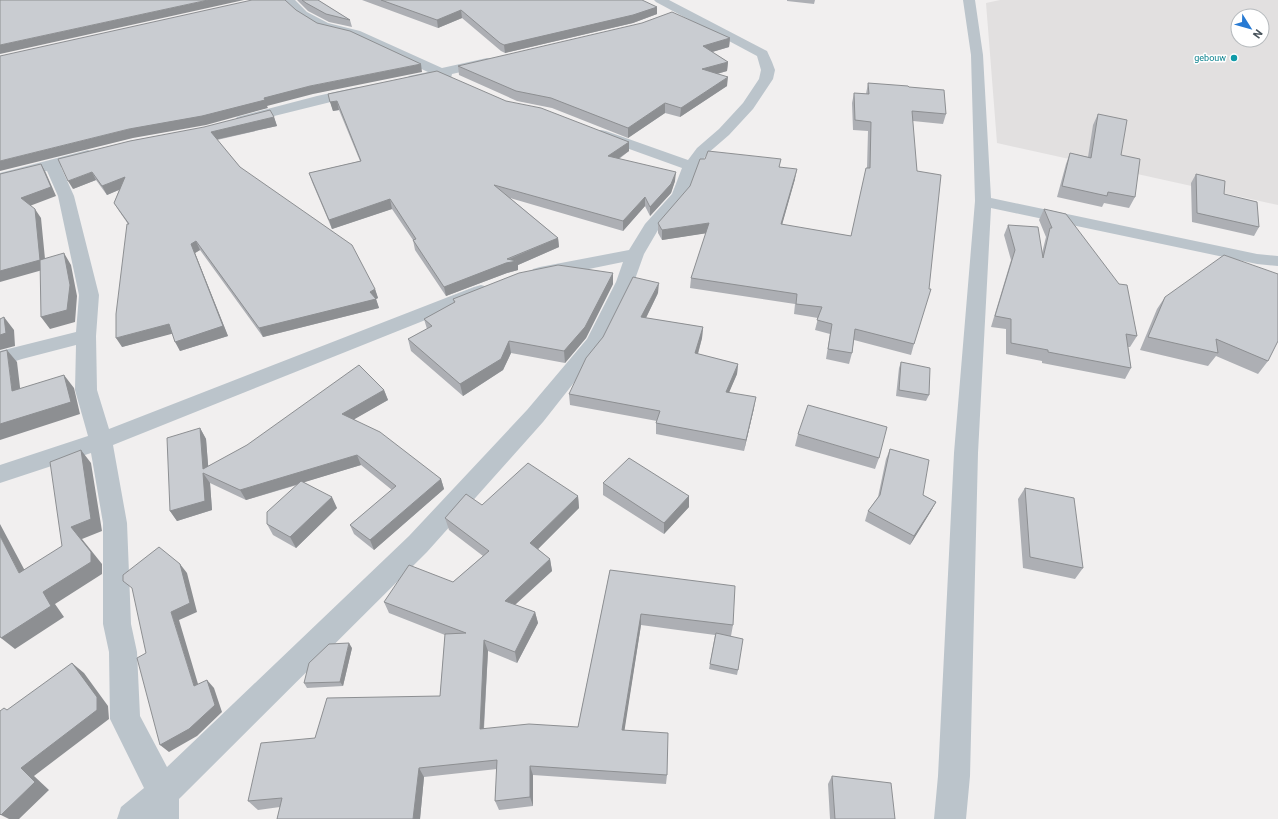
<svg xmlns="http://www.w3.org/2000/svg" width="1278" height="819" font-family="Roboto,sans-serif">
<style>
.education{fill:#e2e0e0;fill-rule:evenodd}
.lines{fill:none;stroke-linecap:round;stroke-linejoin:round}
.street{fill:#bbc4cb;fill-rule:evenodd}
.wall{fill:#adafb4}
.shaded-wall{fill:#8d8f92}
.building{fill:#c9ccd1;stroke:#8d8f92}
.culture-dot{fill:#0f9aa8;stroke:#fff;stroke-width:1.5}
.labels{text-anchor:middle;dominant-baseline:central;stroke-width:3;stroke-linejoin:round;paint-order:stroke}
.far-culture-label{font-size:9px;fill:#0d838f;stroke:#fff;text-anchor:end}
</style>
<rect width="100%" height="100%" fill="#f1efef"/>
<path class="education" d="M1000,0H1278V205L997,143L986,3ZM1238,16H1262V40H1238Z"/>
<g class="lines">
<path class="street" d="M282,0H295L307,12L328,23L360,31L442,68L487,58L492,59L493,62L492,65L452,74L451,78C446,79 443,77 438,77C428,78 419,84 409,82L407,79L409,76L428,72L352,37L320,29L299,16Z
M654,0H669L767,51L772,62L775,70L773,79L753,109L729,135L707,154L699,166L688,195L658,230L644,254L634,282L602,347L543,422L427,552L179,799V819H117L121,807L144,788L110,719L109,652L103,624V523L91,453L0,483V465L88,436L75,390L76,345L22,359L0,366V351L76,332L79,295L58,196L47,171L0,183V173L88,150L93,152L96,155L93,158L61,167L74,196L99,295L96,336L97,390L109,429L474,287L481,285L488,287L490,291L488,295L113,445L127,523L131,624L137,652L140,716L167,767L409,536L527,410L587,339L616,282L623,262L540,279L533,277L531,273L533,269L540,267L629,250L645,224L672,194L682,168L596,137L594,134L596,131L601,130L606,131L688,160L697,148L719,129L743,103L759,79L761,70L757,56L656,2Z
M963,0H975L983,55L991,198L1257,254L1278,256V266L1257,264L991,208L978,453L970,776L966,819H934L938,776L954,453L975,201L971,55Z
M358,87L363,88L365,91L363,94L242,124L237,123L235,120L237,117L317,96Z"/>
</g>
<path class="wall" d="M297,0H318L350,20L352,27L329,22L308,11Z
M362,0H642L657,14L633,23L505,53L501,51L462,18L438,28Z
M787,0H815L814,4L787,1Z
M730,38L729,47L712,52L728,62L727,71L717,74L727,86L680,117L665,113L628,138L552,108L517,101L459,75L458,66Z
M868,83L909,87L946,114L943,124L913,121L914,344L911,355L854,340L852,353L849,364L826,359L830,334L815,330L818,318L794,314L795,304L690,288L691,278L706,233L662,240L658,233V223L780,167L795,179L782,225L851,236L867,168L868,131L853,130L852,103L854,93L866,94Z
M328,94L506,101L629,142V151L619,159L675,181L671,193L650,216L645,206L623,231L510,198L558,238L559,247L518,265V270L507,273L446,296L415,250L413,240L392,209L332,229L312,182L309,173L360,161L339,110L333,111Z
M1098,114L1121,155L1135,197L1129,208L1104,203L1102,207L1057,197L1066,164L1070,153L1088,157L1093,125Z
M274,117L277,126L217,140L240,167L375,289L378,298L376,299L379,308L263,337L200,250L195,253L228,336L180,351L172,333L122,347L128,224L119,211L114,203L119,190L107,195L96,180L73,189L130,141Z
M1196,174L1224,194L1259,227L1254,236L1192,222L1191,183Z
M1044,209L1137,336L1130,347H1128L1131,368L1125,379L1042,363V361L1006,354V329L991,327L1011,260L1004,235L1008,225L1042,253L1046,237L1039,220Z
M613,284L586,338L565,363L511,353L503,370L463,396L411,351L408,339L427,329L424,319L454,303L453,299Z
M658,293L646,318L703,327L702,338L698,354L738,364L737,374L729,392L754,408L744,451L656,434V423L657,421L570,405L569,394Z
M1165,297L1268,361L1258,374L1216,356L1208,366L1140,350L1157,309Z
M901,362L929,395L926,401L896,396L899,368Z
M384,390L388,400L354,419L441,479L444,489L374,550L354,534L350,525L392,490L361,465L304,482L337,508L296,548L273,535L267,524L297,485L246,500L210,483L212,510L177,521L170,511L200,428L206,439L208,466Z
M798,434L879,458L875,469L795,446Z
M890,449L923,495L936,502L931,511L910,545L865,521L868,511L878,497L886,459Z
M603,483L689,496V507L664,534L603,495Z
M1025,488L1083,568L1075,579L1023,568L1018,499Z
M578,496L579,508L538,549L550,559L552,571L515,605L535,612L538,623L517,663L488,651L484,729L578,727L610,570L733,625L731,636L738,670L737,675L709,669L715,635L641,625L624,730L667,775L666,784L533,775V806L499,810L495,801L497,769L424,777L420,819H277L280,807L258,810L248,801L315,738L440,696L445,635L389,613L384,602L453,582L483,556L449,530L445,518L482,505Z
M352,648L343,686L307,688L304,683Z
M832,776L895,819H830L828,784Z"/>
<path class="shaded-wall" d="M208,0H244L0,54V45Z
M657,7V14L633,23L505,53L504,45Z
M461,10L462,18L438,28L437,20Z
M730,38L729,47L702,55L703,46Z
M728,62L727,71L702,78V69Z
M421,64L422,72L313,94L267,106L268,108L206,125L133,138L0,171V161L129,129L310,86Z
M728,77L727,86L680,117L681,108Z
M337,101L339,110L333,111L330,102Z
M665,103V113L628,138V128Z
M274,117L277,126L214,140L211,132Z
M629,142V151L609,165L608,156Z
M41,164L46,173L56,196L27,207L21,198Z
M797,169L795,179L779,235L781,224Z
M92,172L96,180L73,189L68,181Z
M676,172L675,181L671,193L650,216V207Z
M125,177L130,185L107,195L102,186Z
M645,197V206L623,231V221Z
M390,199L392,209L332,229L329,220Z
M35,209L41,218L46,269L0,282V271Z
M709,223L708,233L662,240V230Z
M558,238L559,247L518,265V270L507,273L446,296L444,287Z
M196,241L200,250L195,253L228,336L180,351L175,342L191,244Z
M64,253L71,265L77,296L75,322L50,329L41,317Z
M613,273V284L586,338L565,363L564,351Z
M659,283L658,293L641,328V317Z
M375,289L378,298L376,299L379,308L263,337L259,328L370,292Z
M4,317L14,330L15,346L0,350V335Z
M169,324L175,333L122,347L116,338Z
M703,327L702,338L695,364V353Z
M509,341L511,353L503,370L463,396L460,384Z
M7,350L17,362L22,404L12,391Z
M738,364L737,374L725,402L726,392Z
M64,375L74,388L80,414L0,440V424Z
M384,390L388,400L346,424L342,414Z
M756,397L754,408L744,451L746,440Z
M200,428L206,439L209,476L203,469Z
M81,450L91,463L102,531L82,539L102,564V574L55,604L64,617L15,649L1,638L43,592L71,527Z
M357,455L361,465L246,500L240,490Z
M203,473L210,483L212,510L177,521L170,511Z
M441,479L444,489L374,550L370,540Z
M578,496L579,508L532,555L530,543Z
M689,496V507L664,534V523Z
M332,497L337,508L296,548L290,537Z
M936,502L931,511L910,545L914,536Z
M0,524L32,584L19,573L0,536Z
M550,559L552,571L507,612L505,601Z
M180,564L187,573L197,612L179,620L201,694L194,686L171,612Z
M535,612L538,623L517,663L515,652Z
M641,614V625L623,740L622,730Z
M484,640L488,651L483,739L480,729Z
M349,643L352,648L343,686L340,682Z
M72,663L84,673L108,706L109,719L34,776L49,790L19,819H9L1,815L21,768Z
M207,680L214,688L222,712L197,736L169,752L160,745Z
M530,766L533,775V806L530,797Z
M419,768L424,777L420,819H413Z"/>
<path class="building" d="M0,0H208L0,45Z
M252,0H285L296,10L317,23L350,31L421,64L310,86L264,98L265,100L202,116L129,129L0,161V56Z
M302,0H318L350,20L326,14L306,3Z
M381,0H642L657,7L633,15L504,45L500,43L461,10L437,20Z
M672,12L730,38L703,46L728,62L702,69L728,77L681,108L665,103L628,128L551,98L516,91L458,66L642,23Z
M437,71L506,101L541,108L629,142L608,156L676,172L671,184L650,207L645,197L623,221L494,185L558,238L507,259L517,261L506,263L444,287L413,240L416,239L390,199L329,220L309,173L361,161L337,101L330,102L328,94Z
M868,83L908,86L909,87L944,90L946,114L912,111L917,171L941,175L929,289H931L914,344L855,329L852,353L828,349L832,324L817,320L822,307L796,304L797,294L691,278L709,223L662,230L658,223L690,186L700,159H705L708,151L781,159L779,167L797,169L781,224L851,236L866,168H870L871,122L855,120L854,93L869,94Z
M270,110L274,117L211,132L240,167L352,245L375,289L370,292L376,299L259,328L196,241L191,244L223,326L175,342L169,324L116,338V314L127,224H129L114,203L125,177L102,186L92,172L68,181L58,159L130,141L204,127Z
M1098,114L1127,120L1121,155L1140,159L1135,197L1108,192L1107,196L1062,186L1070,153L1091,158Z
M41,164L51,187L21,198L35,209L40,260L0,271V174Z
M1196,174L1225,181L1224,194L1257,202L1259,227L1197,213Z
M1044,209L1066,214L1119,284L1127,285L1137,336L1126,334L1131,368L1048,352V350L1011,343V319L995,316L1015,250L1008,225L1038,227L1043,258L1050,228H1052Z
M64,253L70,285L67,310L41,317L40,260Z
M1224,255L1278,274V341L1268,361L1216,339L1218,353L1148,337L1165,297Z
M558,265L613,273L585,327L564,351L509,341L501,359L460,384L408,339L432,326L424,319L455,302L453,299L519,273Z
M633,277L659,283L641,317L703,327L695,353L738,364L726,392L756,397L746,440L656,423L660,411L569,394L586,358L603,337Z
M4,317L6,333L0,335V319Z
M7,350L12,391L64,375L71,402L0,424V352Z
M901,362L930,368L929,395L899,390Z
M359,365L384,390L342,414L380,432L441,479L370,540L350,525L396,486L357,455L240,490L203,473L205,501L170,511L167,438L200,428L203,469L247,445Z
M808,405L887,427L879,458L798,434Z
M890,449L929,460L923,495L936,502L914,536L868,511L880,495Z
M81,450L91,519L71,527L91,552V562L43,592L51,606L1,638L0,636V536L19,573L62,546L50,462Z
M629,458L689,496L664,523L603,483Z
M528,463L578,496L530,543L550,559L505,601L535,612L515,652L484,640L480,729L529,724L578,727L610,570L735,586L733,625L641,614L622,730L668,733L667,775L530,766V797L495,801L497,760L419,768L413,819H277L282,798L248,801L261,743L315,738L327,698L440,696L445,634L466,633L384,602L409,565L453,582L489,551L445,518L466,494L482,505Z
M301,481L332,497L290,537L267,524V512Z
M1025,488L1074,498L1083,568L1030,557Z
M159,547L180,564L190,603L171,612L194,686L207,680L215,705L189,729L160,745L137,658L146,653L132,588L123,581V575Z
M716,633L743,639L738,670L710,664Z
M349,643L340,682L304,683L309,663L329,644Z
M72,663L97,697V710L21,768L35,782L1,815L0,814V711L4,708L7,710Z
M832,776L891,783L895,819H835Z"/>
<circle class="culture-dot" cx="1234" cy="58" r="4"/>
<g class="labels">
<g class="far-culture-label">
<text x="1226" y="58">gebouw</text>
</g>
</g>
<g transform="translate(1250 28) rotate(127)"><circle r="19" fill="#ffffff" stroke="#b6babd"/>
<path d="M0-3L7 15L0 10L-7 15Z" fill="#277ad3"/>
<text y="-6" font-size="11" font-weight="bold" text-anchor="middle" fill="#48535b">N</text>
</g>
</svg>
